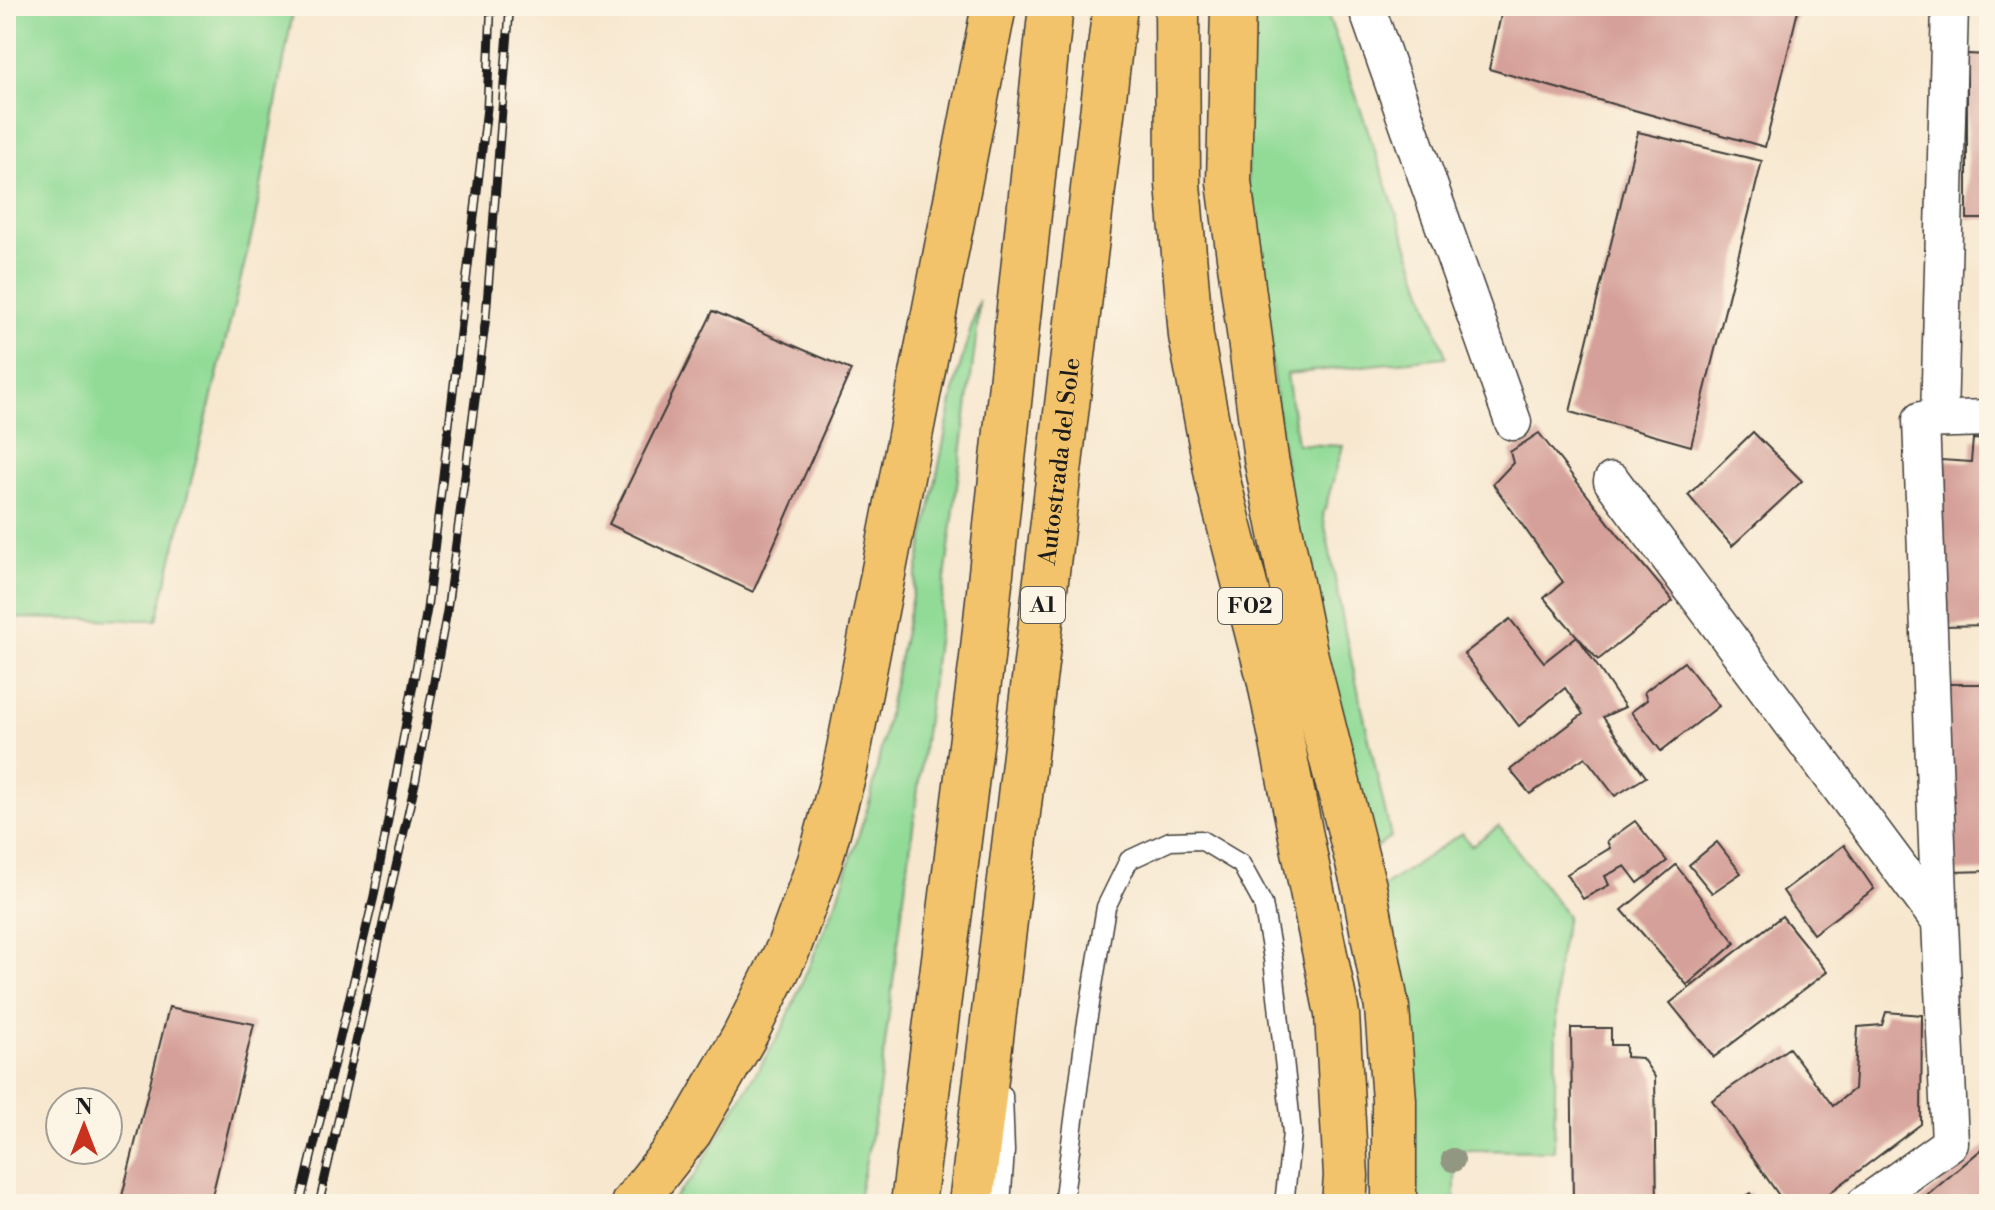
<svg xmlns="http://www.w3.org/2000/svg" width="1995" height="1210" font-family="'Libre Bodoni',serif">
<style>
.green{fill:#92db97;stroke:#577c5a;stroke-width:2}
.building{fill:#d5a099}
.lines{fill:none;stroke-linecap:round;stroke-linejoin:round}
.service-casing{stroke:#3d3a37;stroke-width:21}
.minor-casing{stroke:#3d3a37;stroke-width:39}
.motorway-casing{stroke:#3d3a37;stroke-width:47}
.service{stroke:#fff;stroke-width:18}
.minor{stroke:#fff;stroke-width:36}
.motorway{stroke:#f2c36a;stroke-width:44}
.rail-casing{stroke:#1c1c1c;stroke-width:9}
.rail{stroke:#fcf5e5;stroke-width:6;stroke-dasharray:18;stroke-linecap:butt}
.tree{fill:#929781}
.labels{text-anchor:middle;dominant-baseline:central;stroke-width:7;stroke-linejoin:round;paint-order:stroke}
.shield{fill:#fcf5e5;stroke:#5f5d58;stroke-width:2}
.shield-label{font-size:22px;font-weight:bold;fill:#1c1c1c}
.street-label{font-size:24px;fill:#1c1c1c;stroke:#fcf5e5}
</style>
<rect width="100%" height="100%" fill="#fcf5e5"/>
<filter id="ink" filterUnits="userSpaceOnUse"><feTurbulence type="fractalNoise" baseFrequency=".0125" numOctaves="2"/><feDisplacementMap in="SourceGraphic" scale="16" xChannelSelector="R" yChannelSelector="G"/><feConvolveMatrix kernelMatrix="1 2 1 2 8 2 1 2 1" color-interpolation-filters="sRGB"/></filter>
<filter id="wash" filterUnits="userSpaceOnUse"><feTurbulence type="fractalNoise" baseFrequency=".006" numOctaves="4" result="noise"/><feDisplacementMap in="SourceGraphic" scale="32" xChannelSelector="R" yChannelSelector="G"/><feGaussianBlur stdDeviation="1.8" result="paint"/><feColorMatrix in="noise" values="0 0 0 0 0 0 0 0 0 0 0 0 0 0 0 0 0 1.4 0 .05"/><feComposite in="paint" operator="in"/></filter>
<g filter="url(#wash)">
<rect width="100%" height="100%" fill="#f7e7cf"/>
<path class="green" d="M6,6H294L254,225L157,620L6,618Z
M1245,6H1325L1446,357L1287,374L1297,444L1343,446L1323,515L1345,632L1391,837L1372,851L1299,572L1248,190Z
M979,300L977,331L877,1106L857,1204H669L695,1175L782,1030L838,898L871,797L957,377Z
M1499,826L1567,916L1557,968L1554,1151L1455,1150V1204H1413L1381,888L1462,833L1471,846Z"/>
<g id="blocks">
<path class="building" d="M1503,6H1799L1765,147L1489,69Z
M1967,54L1989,55V219H1967Z
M1638,132L1762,161L1691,446L1570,412Z
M713,311L851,370L753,592L609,524Z
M1753,432L1802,481L1732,546L1688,495Z
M1539,433L1620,537L1673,601L1598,660L1577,636L1625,707L1603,717L1646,777L1615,796L1585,757L1530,794L1510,770L1583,714L1565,688L1519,726L1464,654L1510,619L1544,662L1577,636L1544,598L1563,582L1493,484L1513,463L1510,452Z
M1973,439L1989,440V625L1944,626L1941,460L1971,462Z
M1684,662L1719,706L1661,751L1631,712L1647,700L1644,692Z
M1947,684H1989V871L1951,872Z
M1635,821L1667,861L1638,883L1625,866L1605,876L1609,885L1583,899L1567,874L1610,848L1607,841Z
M1717,842L1741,873L1712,893L1689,865Z
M1844,845L1874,889L1813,934L1783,891Z
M1676,865L1735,943L1687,985L1622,910Z
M1782,916L1827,972L1714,1057L1670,1003Z
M169,1007L254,1024L210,1204H120Z
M1886,1012L1922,1015L1921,1124L1815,1204H1785L1712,1100L1789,1048L1833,1106L1854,1089L1858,1027L1882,1025Z
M1571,1028H1611V1045H1626V1057L1642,1058L1655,1077L1657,1204H1573Z
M1989,1143V1204H1917Z
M1750,1193L1758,1204H1732Z"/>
</g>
</g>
<g filter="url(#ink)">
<use href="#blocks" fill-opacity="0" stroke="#3d3a37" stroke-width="2"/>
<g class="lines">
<defs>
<path id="service" d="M1001,1204L1005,1151L1003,1095
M1063,1204L1086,1028L1106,907L1129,860L1170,841L1201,840L1241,864L1263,904L1273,959L1292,1133L1284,1204"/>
<path id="minor" d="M1366,6L1513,422
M1939,419L1950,6
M1612,481L1940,922L1950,1143L1865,1204
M1940,922L1921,420L1989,418"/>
<g id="motorway">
<path d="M1177,6L1178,184L1191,336L1218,481L1269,678L1337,1014L1346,1176L1344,1204"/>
<path d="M1233,6L1229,182L1266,459L1306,657L1364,887L1387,1008L1394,1100V1204"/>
<path d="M633,1204L690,1131L744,1037L788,949L820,861L845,769L994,6"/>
<path d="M913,1204L982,658L1051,6"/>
<path id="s1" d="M971,1204L1115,6"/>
</g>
</defs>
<use href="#service" class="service-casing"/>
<use href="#minor" class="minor-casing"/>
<use href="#motorway" class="motorway-casing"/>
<use href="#service" class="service"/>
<use href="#minor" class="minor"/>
<use href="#motorway" class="motorway"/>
<defs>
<path id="rail" d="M300,1204L374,896L427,609L487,108L491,6
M319,1204L416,779L447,611L486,317L510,6"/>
</defs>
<use href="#rail" class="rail-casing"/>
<use href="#rail" class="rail"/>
</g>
<circle class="tree" cx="1453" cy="1160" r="12"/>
</g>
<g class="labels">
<g class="shield">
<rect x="1021" y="587" width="44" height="36" rx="6"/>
<rect x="1218" y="588" width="64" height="36" rx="6"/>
</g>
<g class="shield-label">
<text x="1043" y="605">A1</text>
<text x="1250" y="606">F02</text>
</g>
<g class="street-label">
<text stroke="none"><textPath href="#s1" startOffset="748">Autostrada del Sole</textPath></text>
</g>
</g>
<rect width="1995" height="1210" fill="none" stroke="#fcf5e5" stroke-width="32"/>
<g transform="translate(84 1126)"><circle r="38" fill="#fcf5e5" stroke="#a29e95" stroke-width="2"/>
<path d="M0-6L14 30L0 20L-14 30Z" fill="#c8321e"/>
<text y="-12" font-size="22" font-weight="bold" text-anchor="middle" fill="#1c1c1c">N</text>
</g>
</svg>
